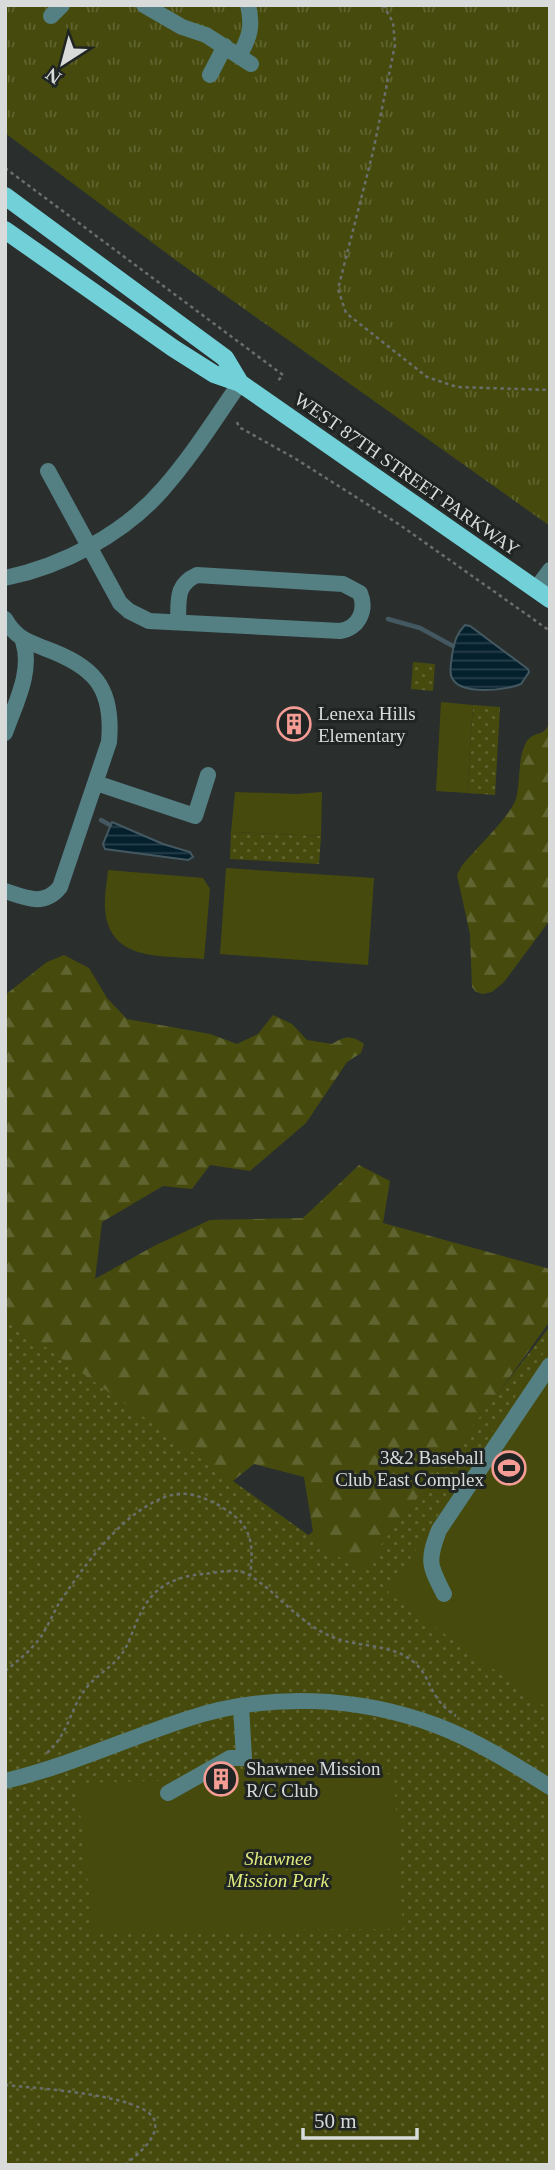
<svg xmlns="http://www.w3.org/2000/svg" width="555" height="2170" font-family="Georgia,serif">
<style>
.grass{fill:url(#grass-tufts)}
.forest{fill:url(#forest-firs)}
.park{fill:url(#park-dots)}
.pitch{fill:#464b0d}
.water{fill:url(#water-rules);stroke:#445861;stroke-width:2}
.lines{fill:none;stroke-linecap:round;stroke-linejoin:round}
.stream{stroke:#445861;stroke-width:4.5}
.path{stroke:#6a6e6c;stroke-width:2.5;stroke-dasharray:3.5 3.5;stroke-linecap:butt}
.minor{stroke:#547f83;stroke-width:16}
.major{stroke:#72d0d8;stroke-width:18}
.labels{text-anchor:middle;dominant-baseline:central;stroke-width:6;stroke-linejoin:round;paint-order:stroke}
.street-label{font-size:19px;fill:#d8dbda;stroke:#202523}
.poi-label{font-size:19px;fill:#d8dbda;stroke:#202523;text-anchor:start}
.park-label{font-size:19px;font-style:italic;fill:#e0eb7d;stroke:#202523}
</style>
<defs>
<pattern id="grass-tufts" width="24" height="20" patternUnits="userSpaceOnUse" patternTransform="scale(1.75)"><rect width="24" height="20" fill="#464b0d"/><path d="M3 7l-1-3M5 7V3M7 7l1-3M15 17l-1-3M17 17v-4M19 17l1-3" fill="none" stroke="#606430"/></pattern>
<pattern id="forest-firs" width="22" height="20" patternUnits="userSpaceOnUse" patternTransform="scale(1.75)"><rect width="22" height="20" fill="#464b0d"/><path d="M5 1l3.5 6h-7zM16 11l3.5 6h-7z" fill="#606430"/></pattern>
<pattern id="park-dots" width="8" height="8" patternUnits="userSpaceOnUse" patternTransform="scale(1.75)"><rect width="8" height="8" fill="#464b0d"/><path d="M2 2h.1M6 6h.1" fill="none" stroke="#606430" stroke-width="1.8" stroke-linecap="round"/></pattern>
<pattern id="water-rules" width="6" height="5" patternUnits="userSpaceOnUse" patternTransform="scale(1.75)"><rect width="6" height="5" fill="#04202d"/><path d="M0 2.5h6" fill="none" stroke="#28404b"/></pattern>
</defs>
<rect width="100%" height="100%" fill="#2a2f2d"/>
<path class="grass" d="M5,5H550V526L177,261L5,133Z"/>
<path class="forest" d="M550,721V920L504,982L492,992L483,994L476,992L472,987L470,934L457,875L461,867C474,850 510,817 516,799C521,781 517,757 527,741C535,730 545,738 550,721Z
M64,955L89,968L107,998L127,1019L210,1034L237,1044L258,1034L273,1015L292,1024L307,1040L332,1044C345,1036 351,1035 364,1044L361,1053L347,1062L306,1123L250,1171L210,1165L192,1189L163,1186L102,1222L95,1279L154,1246L210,1220L303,1218L359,1165L390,1181L383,1223L550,1269V1321L406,1522L398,1582L273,1572L313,1531L304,1477L254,1464L179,1524L5,1758V995L47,962Z"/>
<path class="park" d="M413,662L435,664L433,691L411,689Z
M473,705L500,707L495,795L467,793Z
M231,832L321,836L319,864L230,859Z
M5,1318L360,1572L550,1326V2165H5Z"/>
<path class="pitch" d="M441,702L473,705L467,793L436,791Z
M235,792L297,794L322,792L321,836L231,832Z
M226,868L374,878L368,965L220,954Z
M108,870L203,878L210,889L204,959C164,955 109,963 105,909C104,896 107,883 108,870Z
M550,1343V1710L388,1593Z
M394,1774L403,1929L93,1931L77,1783Z"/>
<path class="water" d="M465,625L470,626L528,669L529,672L521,684C507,690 461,696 452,678C449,673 451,662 452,656C453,645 457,633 465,625Z
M112,822L163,844L190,852L193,857L188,860L105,849L103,844Z"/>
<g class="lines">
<path class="stream" d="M388,619L420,628L453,646
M101,820L110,825"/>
<path class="path" d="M383,5L393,22L395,45L373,152L338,289L346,313L427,377L457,387L550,390
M5,168L283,375L276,383
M237,422L239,427L296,459L400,525L550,631
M5,1671C18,1661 30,1651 40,1638C47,1628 52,1616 58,1605C83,1567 125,1507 172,1495C192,1490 216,1502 232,1514C254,1530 253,1551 250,1576
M47,1753C71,1731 69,1708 88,1686C99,1673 116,1665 125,1649C134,1632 138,1612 151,1597C165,1581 183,1576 203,1574C216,1573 233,1568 245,1573C253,1576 260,1583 267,1588C288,1606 308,1628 335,1638C358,1647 390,1644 411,1660C433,1676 427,1698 456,1716
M5,2085C30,2088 150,2094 155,2122C158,2140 137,2154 125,2165"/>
<path class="minor" d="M144,5L182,27L206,35L251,64
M51,16L62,5
M239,56C250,37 253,26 248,5
M210,75L225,46
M48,471L120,603L129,611L149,621L340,631C359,628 367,610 360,593L343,584L197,575C175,585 179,600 178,621
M5,578C63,566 124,534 163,489C192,456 215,419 240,383
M536,589L550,570
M5,619C15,637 26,641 44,648C93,666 114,686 109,742L60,887C44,907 26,898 5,891
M5,733C15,704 33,672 23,641
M96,783L195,816L208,775
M444,1594C429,1565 427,1561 439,1530L550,1365
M5,1781C68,1766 126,1739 187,1719C267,1692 359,1696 438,1726C477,1741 515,1765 550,1787
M168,1793L230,1758H244L241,1706"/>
<path class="major" d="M5,196L225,358L240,383
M5,230L173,348L214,374L240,383L550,599"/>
</g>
<defs>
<symbol id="building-ring" viewBox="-11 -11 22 22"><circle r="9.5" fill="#202523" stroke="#f59c95" stroke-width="1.5"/><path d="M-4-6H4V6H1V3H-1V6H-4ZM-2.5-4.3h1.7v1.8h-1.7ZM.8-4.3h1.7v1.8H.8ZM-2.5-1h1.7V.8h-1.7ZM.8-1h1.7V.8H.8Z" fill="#f59c95"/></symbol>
<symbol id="stadium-ring" viewBox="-11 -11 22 22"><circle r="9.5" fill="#202523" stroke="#f59c95" stroke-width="1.5"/><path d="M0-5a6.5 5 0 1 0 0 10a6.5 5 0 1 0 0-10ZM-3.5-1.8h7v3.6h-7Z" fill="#f59c95"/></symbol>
</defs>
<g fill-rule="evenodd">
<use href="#building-ring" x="275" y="705" width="38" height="38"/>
<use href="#stadium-ring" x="490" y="1449" width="38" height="38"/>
<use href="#building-ring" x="202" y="1760" width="38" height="38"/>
</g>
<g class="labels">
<g class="street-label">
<text transform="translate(407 474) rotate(35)">WEST 87TH STREET PARKWAY</text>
</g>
<g class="poi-label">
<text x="318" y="713">Lenexa Hills<tspan x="318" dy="22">Elementary</tspan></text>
<text x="484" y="1457" text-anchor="end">3&amp;2 Baseball<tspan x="484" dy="22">Club East Complex</tspan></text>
<text x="246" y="1768">Shawnee Mission<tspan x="246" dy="22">R/C Club</tspan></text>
</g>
<g class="park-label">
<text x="278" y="1858">Shawnee<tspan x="278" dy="22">Mission Park</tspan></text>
</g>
</g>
<rect width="555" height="2170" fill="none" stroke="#d8dbda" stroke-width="14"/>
<g transform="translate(63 63) rotate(216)" stroke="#202523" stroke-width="5" paint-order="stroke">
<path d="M0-5L12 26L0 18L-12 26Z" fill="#d8dbda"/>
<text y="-10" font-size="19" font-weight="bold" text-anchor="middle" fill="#d8dbda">N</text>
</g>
<path d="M303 2128v10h114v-10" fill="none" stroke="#d8dbda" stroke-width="3.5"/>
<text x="314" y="2128" font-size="21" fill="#d8dbda" stroke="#202523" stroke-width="5" paint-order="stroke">50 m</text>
</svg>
